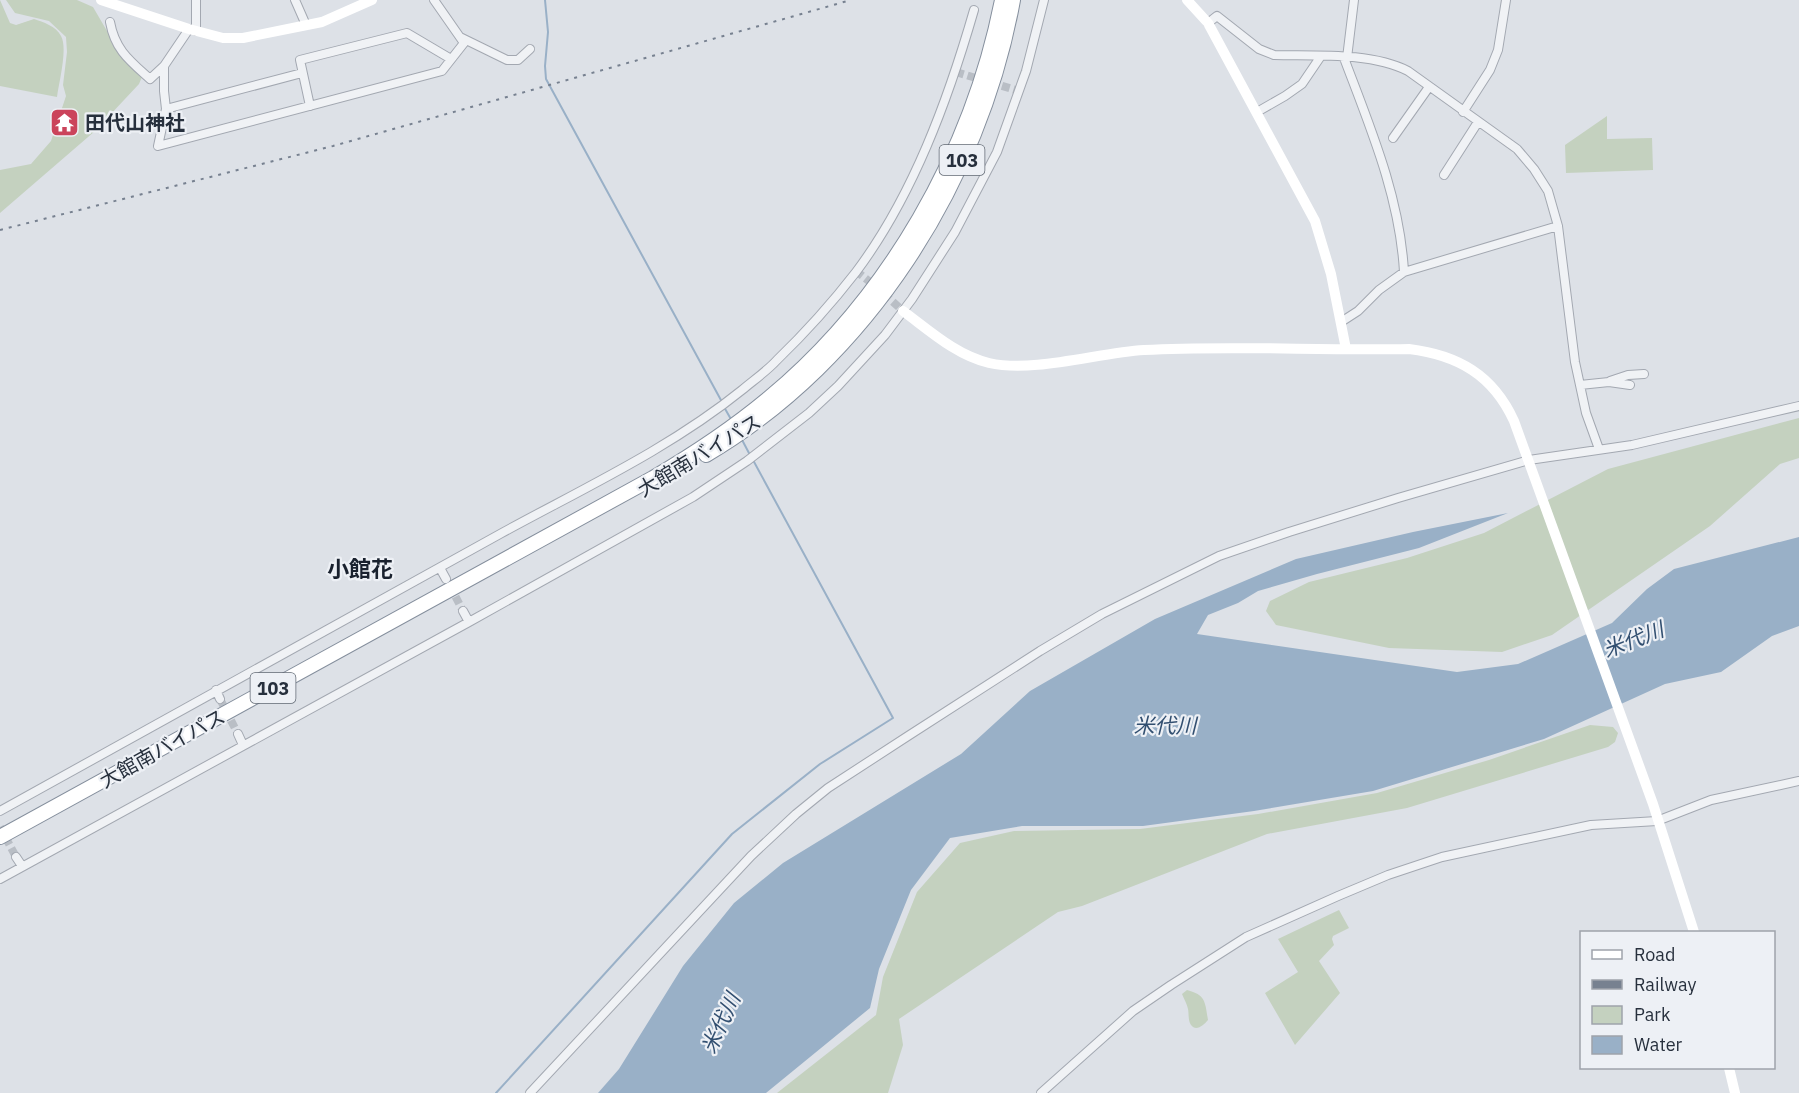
<svg xmlns="http://www.w3.org/2000/svg" width="1799" height="1093" font-family="'IBM Plex Sans','Noto Sans JP',sans-serif">
<style>
.green{fill:#c4d1bf}
.water{fill:#99b0c7}
.lines{fill:none;stroke-linecap:round;stroke-linejoin:round}
.stream{stroke:#99b0c7;stroke-width:2}
.street-tunnel{stroke:#b9bec5;stroke-width:8;stroke-dasharray:8 4;stroke-linecap:butt}
.street-casing{stroke:#a3a8b1;stroke-width:10}
.highway-casing{stroke:#858f9d;stroke-width:16}
.street{stroke:#f0f2f5;stroke-width:8}
.secondary{stroke:#fff;stroke-width:10}
.highway{stroke:#fff;stroke-width:14}
.rail{stroke:#778190;stroke-width:2;stroke-dasharray:3 6;stroke-linecap:butt}
.labels{text-anchor:middle;dominant-baseline:central;stroke-width:4.5;stroke-linejoin:round;paint-order:stroke}
.shield{fill:#edf0f5;stroke:#626a74;stroke-width:1.5}
.shield-label{font-size:18px;font-weight:bold;fill:#27303d}
.poi-label{font-size:20px;font-weight:bold;fill:#27303d;stroke:#edf0f5;text-anchor:start}
.street-label{font-size:20px;fill:#27303d;stroke:#edf0f5}
.water-label{font-size:21px;font-style:italic;fill:#324f70;stroke:#edf0f5}
.quarter-label{font-size:22px;font-weight:bold;fill:#19212e;stroke:#edf0f5}
</style>
<rect width="100%" height="100%" fill="#dde1e7"/>
<path class="green" d="M0,0L10,23L16,25L34,19C43,22 56,26 61,36C68,48 59,82 57,97L0,86Z
M6,0H77L93,7L114,43L144,72L139,84L95,131L0,213V170L31,164L51,141L66,96L63,85L67,52L66,37L49,21L15,13Z
M1607,116V139L1652,138L1653,170L1566,173L1565,145Z
M1799,418V458L1780,464L1710,526L1552,635L1502,652L1389,648L1276,625L1266,611L1270,601L1309,582L1407,558L1484,533L1608,469Z
M1590,725L1613,727L1618,733L1615,742L1608,747L1407,808L1267,834L1082,906L1058,912L899,1019L903,1045L888,1093H777L876,1015L883,977L917,892L960,843L1014,831L1140,829L1258,814L1377,793L1489,760Z
M1339,910L1349,928L1333,936L1332,939L1334,945L1319,961L1340,993L1295,1045L1265,993L1298,972L1278,939Z
M1187,990C1206,995 1205,1002 1208,1020C1204,1025 1196,1032 1191,1025C1188,1021 1189,1014 1188,1009C1187,1004 1184,999 1182,994Z"/>
<path class="water" d="M1508,513L1419,548L1317,574L1258,591L1238,603L1208,615L1197,634L1457,672L1518,664L1612,623L1647,589L1674,569L1799,537V626L1772,636L1721,672L1665,684L1544,739L1373,791L1254,811L1143,826H1022L950,838L911,890L879,969L870,1008L766,1093H598L619,1069L683,966L734,903L783,863L961,754L1030,691L1155,619L1296,559L1413,532Z"/>
<g class="lines">
<path class="stream" d="M545,0L548,32L545,66L546,79L722,402
M724,407L732,421
M740,436L750,455
M496,1093L732,834L820,764L893,718L753,460"/>
<path class="street-tunnel" d="M956,72L1019,91
M856,271L879,289L903,311
M450,586L463,611
M220,699L238,734
M0,827L16,857"/>
<defs>
<path id="street" d="M295,0L306,25
M110,22C115,50 130,61 150,79L164,66L189,29
M1208,23L1217,16L1259,49L1274,55C1315,56 1371,52 1408,71L1517,149L1534,169L1548,191L1558,226L1575,362L1586,413L1599,449
M196,31V0
M460,37L507,60H518L530,49
M1344,58C1370,127 1400,197 1404,272
M1347,58L1354,0
M164,66V91L166,109L158,146L442,71L464,43L434,0
M310,106L300,60L407,33L451,59
M166,109L302,73
M1257,112L1285,96L1302,84L1321,56
M1463,112L1490,70L1498,50L1506,0
M1393,138L1429,87
M1444,175L1478,122
M1341,322L1358,311L1379,290L1404,272L1558,226
M1610,381L1628,375L1644,374
M1580,385L1609,382L1630,385
M440,568L446,579
M463,611L469,622
M216,690L220,699
M238,734L243,745
M0,811C166,718 333,626 500,534C582,489 669,449 742,390C754,380 767,371 777,360C805,333 832,303 856,272C913,196 948,100 974,10
M16,857L22,866
M0,879L469,622L693,497L747,461L809,413L838,386L885,335L912,299L955,232L997,152L1026,71L1044,0
M530,1093L751,856L796,814L828,788L908,736L1040,651L1102,614L1219,556L1289,532L1398,498L1529,460L1632,445L1799,406
M1041,1093L1133,1011L1171,985L1246,937L1338,896L1388,875L1442,857L1591,825L1657,821L1711,800L1799,781"/>
<path id="highway" d="M706,455C867,360 980,182 1013,0
M0,837L653,478C694,454 733,428 769,398C889,298 972,152 1002,0"/>
</defs>
<use href="#street" class="street-casing"/>
<use href="#highway" class="highway-casing"/>
<use href="#street" class="street"/>
<path class="secondary" d="M101,0L189,29L223,38H243L322,22L372,0
M1187,0L1208,23L1315,221L1331,274L1346,349
M903,311C930,331 956,355 989,363C1034,373 1097,353 1144,350C1232,345 1320,351 1409,349C1458,355 1493,375 1514,421L1653,804L1694,932
M1729,1068L1735,1093"/>
<use href="#highway" class="highway"/>
<path class="rail" d="M0,230L333,146L851,0"/>
</g>
<defs>
<symbol id="temple-square" viewBox="-11 -11 22 22"><rect x="-9" y="-9" width="18" height="18" rx="4" fill="#cb445b" stroke="#edf0f5"/><path d="M0-6L5-2H3V0L6.5 2.5H4V6H1.5V3h-3V6H-4V2.5H-6.5L-3 0V-2H-5Z" fill="#fff"/></symbol>
</defs>
<g fill-rule="evenodd">
<use href="#temple-square" x="48" y="106" width="33" height="33"/>
</g>
<g class="labels">
<g class="shield">
<rect x="939.5" y="145" width="45" height="30" rx="4.5"/>
<rect x="250.5" y="673" width="45" height="30" rx="4.5"/>
</g>
<g class="shield-label">
<text x="962" y="160">103</text>
<text x="273" y="688">103</text>
</g>
<g class="poi-label">
<text x="85" y="122">田代山神社</text>
</g>
<g class="street-label">
<text transform="translate(699 455) rotate(-31)">大館南バイパス</text>
<text transform="translate(162 748) rotate(-29)">大館南バイパス</text>
</g>
<g class="water-label">
<text transform="translate(1633 639) rotate(-21)">米代川</text>
<text x="1165" y="725">米代川</text>
<text transform="translate(720 1023) rotate(-65)">米代川</text>
</g>
<g class="quarter-label">
<text x="360" y="568">小館花</text>
</g>
</g>
<rect x="1580" y="931" width="195" height="138" fill="#edf0f5" stroke="#9ea3ab" stroke-width="1.5"/>
<rect x="1592" y="950" width="30" height="9" fill="#ffffff" stroke="#9ea3ab" stroke-width="1.5"/>
<text x="1634" y="961" font-size="18" fill="#27303d">Road</text>
<rect x="1592" y="980" width="30" height="9" fill="#778190" stroke="#9ea3ab" stroke-width="1.5"/>
<text x="1634" y="991" font-size="18" fill="#27303d">Railway</text>
<rect x="1592" y="1006" width="30" height="18" fill="#c4d1bf" stroke="#9ea3ab" stroke-width="1.5"/>
<text x="1634" y="1021" font-size="18" fill="#27303d">Park</text>
<rect x="1592" y="1036" width="30" height="18" fill="#99b0c7" stroke="#9ea3ab" stroke-width="1.5"/>
<text x="1634" y="1051" font-size="18" fill="#27303d">Water</text>
</svg>
